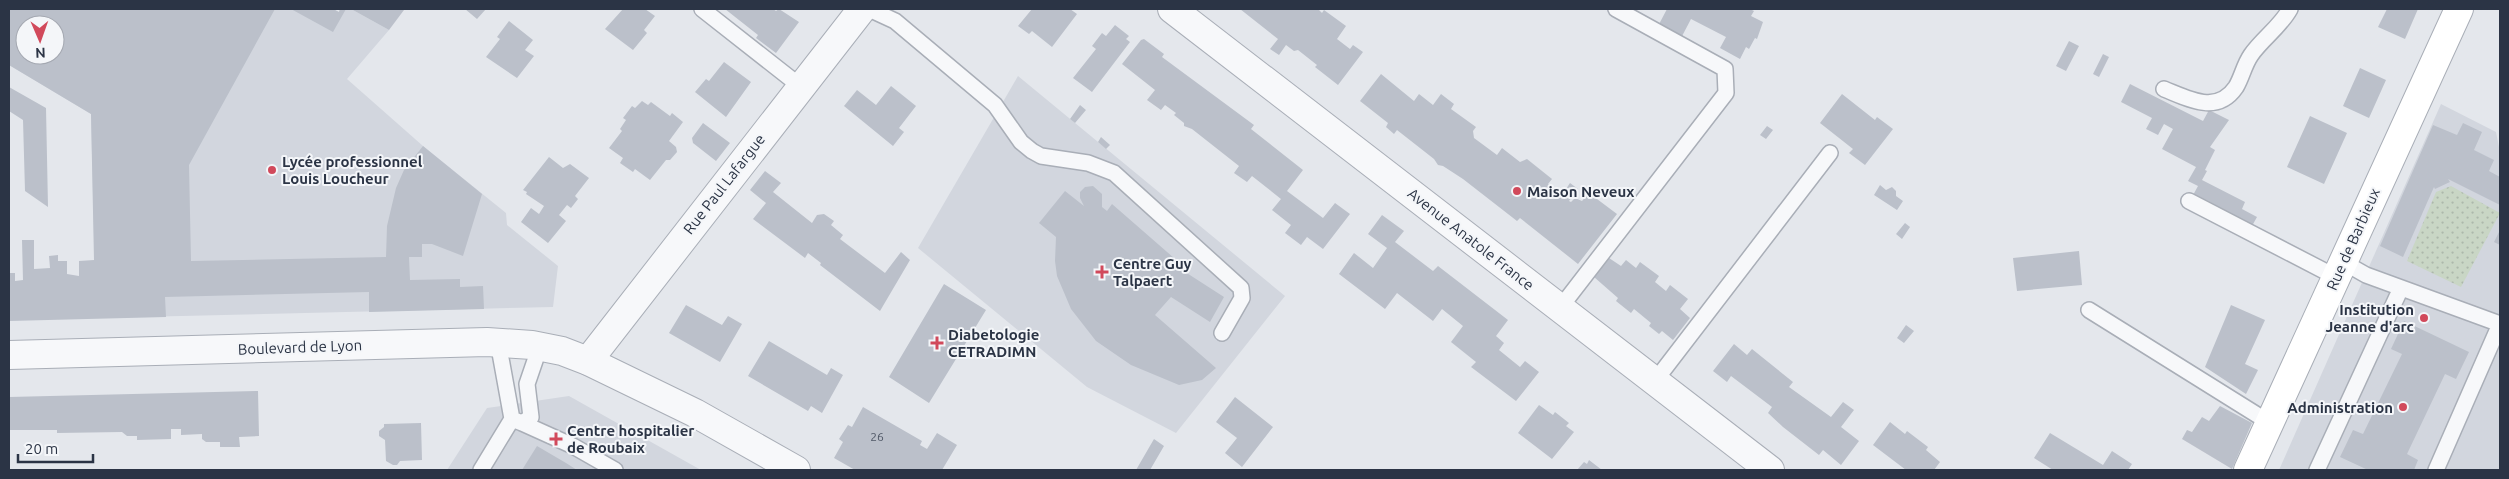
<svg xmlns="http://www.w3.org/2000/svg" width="2509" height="479" font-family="Ubuntu,sans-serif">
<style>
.built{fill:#d2d6de;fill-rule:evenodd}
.green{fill:url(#green-dots)}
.building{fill:#bbc0ca;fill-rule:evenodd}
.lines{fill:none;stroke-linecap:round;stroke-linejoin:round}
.service-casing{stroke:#a9aeb7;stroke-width:18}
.minor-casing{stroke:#a9aeb7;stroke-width:30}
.tertiary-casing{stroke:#a9aeb7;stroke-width:30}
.secondary-casing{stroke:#a9aeb7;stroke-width:30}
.service{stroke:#f7f8fa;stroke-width:15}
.minor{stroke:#f7f8fa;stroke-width:28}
.tertiary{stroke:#f7f8fa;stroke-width:28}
.secondary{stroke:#fff;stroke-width:28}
.poi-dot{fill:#d1495b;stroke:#f4f6f9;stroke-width:2}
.labels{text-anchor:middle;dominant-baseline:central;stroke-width:4;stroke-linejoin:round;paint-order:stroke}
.number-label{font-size:12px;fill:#4f5766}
.poi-label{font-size:15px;font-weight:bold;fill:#2b3445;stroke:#f4f6f9;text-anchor:start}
.street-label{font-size:15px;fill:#2b3445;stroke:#f4f6f9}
</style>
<defs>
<pattern id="green-dots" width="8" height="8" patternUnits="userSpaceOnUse" patternTransform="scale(1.25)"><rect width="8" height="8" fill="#c9d6c5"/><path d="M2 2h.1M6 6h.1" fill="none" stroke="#adb8ab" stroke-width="1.8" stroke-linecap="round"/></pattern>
</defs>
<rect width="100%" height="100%" fill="#e4e7ec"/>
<path class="built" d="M9,9H333L339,12L340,9H351L389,30L347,79L423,146L506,213L507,225L558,266L553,307L96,318L91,114L9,65ZM25,25H55V55H25Z
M1018,76L1285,296L1176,433L1087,387L918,248Z
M2441,104L2496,132L2500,152V470H2279Z
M569,396L701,470H447L487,408Z"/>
<path class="green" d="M2451,186L2500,213L2461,287L2407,261L2436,192Z"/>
<path class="building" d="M9,9H275L189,165L191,261L386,257L387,226L396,188L404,170L423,146L482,194L463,256L432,244H422V257H409L410,280L460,279V287L483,286L484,309L369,312V292L165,297L166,317L9,321V273H15V281L23,280L22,240H34V269L50,268L49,256L58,255V261H67V274L79,276V261L94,260L91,114L9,65ZM25,25H55V55H25Z
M291,9H333L339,12L340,9H346L333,32Z
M351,9H402L404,10L389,30Z
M465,9H486L477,19Z
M623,9H645L655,16L644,30L647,33L633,50L605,29Z
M725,9H773L776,11L779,9L799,22L776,53L756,38L758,35Z
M1032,9H1070L1077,14L1052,47L1032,31L1029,34L1018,26Z
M1240,9H1318L1322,13L1324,10L1346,26L1337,39L1350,49L1353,45L1363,52L1338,85L1315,67L1317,65L1298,50L1294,51L1286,45L1279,55L1270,49L1278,39Z
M1667,9H1750L1754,11L1751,16L1763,22L1757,39L1755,38L1749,49L1746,47L1740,59L1720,48L1726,37L1691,19L1680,40L1657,28Z
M2387,9H2418L2405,39L2378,27Z
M509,21L533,40L525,50L534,56L517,78L486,57L500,39L497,37Z
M1115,25L1129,36L1126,39L1130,42L1092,92L1073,78L1096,49L1092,46L1102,33L1106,36Z
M1144,39L1164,54L1162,57L1254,125L1251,129L1303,170L1287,191L1323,218L1335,203L1350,214L1323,249L1307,237L1301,245L1285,233L1291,225L1272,210L1281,199L1252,176L1247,182L1234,173L1239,166L1192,129L1184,126V123L1174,115L1176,113L1165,105L1161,110L1147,100L1155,90L1122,64L1141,40Z
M2069,41L2079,46L2066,71L2056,66Z
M2103,54L2109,57L2099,77L2093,74Z
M724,62L751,82L726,117L695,92L706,79L709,81Z
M2360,68L2386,80L2369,118L2343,106Z
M1381,74L1414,101L1419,94L1433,105L1441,94L1454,104L1451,109L1476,127L1473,131L1474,138L1497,155L1502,148L1520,162L1527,159L1552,179L1548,184L1562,195L1570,183L1578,189L1569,201L1571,202L1575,198L1582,201L1589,193L1617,214L1578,264L1520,218L1517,221L1463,179L1443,166L1438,165L1434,159L1397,130L1394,134L1386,127L1388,123L1360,101Z
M2130,84L2203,121L2209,110L2229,120L2210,147L2215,150L2205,170L2207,171L2202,180L2245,202L2242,209L2257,217L2252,226L2192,197L2198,186L2188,181L2196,167L2162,149L2173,129L2164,124L2158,135L2146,129L2152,118L2121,102Z
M891,86L916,106L899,128L904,132L893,146L844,106L857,90L876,105Z
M9,87L46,108L48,207L25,191L23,120L9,111Z
M1842,94L1875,120L1877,117L1893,129L1865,165L1849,153L1853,149L1820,123Z
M642,101L648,105L651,102L670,116L672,113L683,122L669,141L676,147L677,152L670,160H666L650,180L635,169L633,172L620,163L623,158L609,148L622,131L620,129L626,120L623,118L632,106L635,108Z
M1080,105L1086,110L1075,123L1070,119Z
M2310,116L2347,133L2324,184L2287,167Z
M703,123L730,143L716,161L693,143L692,138Z
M2463,123L2482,132L2474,150L2494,160L2489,171L2500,177V205L2448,179L2450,182L2435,189L2434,187L2403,257L2380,246L2433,125L2457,135Z
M1767,126L1773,130L1766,139L1760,135Z
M1101,137L1110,145L1106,149L1098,142Z
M549,157L563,168L570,164L589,178L575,196L578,199L571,208L567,205L559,215L566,221L548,243L521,222L531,208L539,214L544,206L526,194L527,192L523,190Z
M765,171L781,183L773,192L812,223L817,215L824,214L834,221L831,225L843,235L840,239L885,273L901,252L910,260L880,311L820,265L821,263L808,253L805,258L753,219L766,203L750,190Z
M1880,185L1886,190L1892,187L1896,191V196L1903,201L1897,210L1874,195Z
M1093,186L1102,194V207L1107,211L1112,204L1182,265L1179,268L1224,297L1210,322L1171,297L1155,315L1216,368L1202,380L1179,385L1131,365L1096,341L1071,309L1057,276L1055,261L1056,237L1039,223L1065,191L1084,206L1080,198V192L1085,187Z
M1382,215L1404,231L1395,242L1433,271L1438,266L1508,320L1496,336L1504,343L1499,350L1520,367L1525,361L1539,372L1516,401L1471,367L1476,362L1451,342L1463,326L1442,309L1433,321L1397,293L1385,309L1339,274L1354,253L1373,268L1387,248L1368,234Z
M1905,223L1910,227L1902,239L1896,234Z
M2500,230V245L2494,242Z
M2079,251L2082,285L2017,291L2013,258Z
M1609,258L1621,266L1626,260L1636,268L1640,262L1659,276L1655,282L1666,291L1670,285L1688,299L1680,309L1690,318L1673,340L1662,331L1659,334L1649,326L1651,323L1634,309L1631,313L1616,301L1618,298L1594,277Z
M944,284L986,310L929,403L889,377Z
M686,305L722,325L728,316L742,324L720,362L669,333Z
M2231,305L2265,320L2245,364L2258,370L2246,394L2205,367Z
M2404,321L2469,352L2456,379L2445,374L2407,454L2418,460L2414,470H2368L2340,457L2353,430L2363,434L2402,354L2391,349Z
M1906,325L1914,331L1904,343L1897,338Z
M769,341L827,375L831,368L843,375L822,413L811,406L808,411L748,376Z
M1734,344L1747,355L1752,349L1793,382L1789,387L1831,417L1843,402L1854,410L1841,427L1859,441L1841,465L1823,450L1819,455L1783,427L1768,413L1772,407L1731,376L1727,382L1713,371Z
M258,391L259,436L239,437L240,447H220V442H206L202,439V434L181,435V429H171V439L137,440V436H127L122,432L57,433V430H9V397Z
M1235,397L1273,427L1242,467L1225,453L1237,438L1216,422Z
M1539,405L1553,415L1555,412L1569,423L1566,426L1574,432L1552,459L1518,433Z
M2220,406L2252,423L2232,469L2182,439L2187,430L2192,432L2202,417L2209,421Z
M863,407L922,441L920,445L927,449L937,433L957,445L942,470H855L834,458L843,442L839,439L848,425L852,427Z
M1890,422L1905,434L1907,431L1928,447L1926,450L1940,462L1934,470H1906L1873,445Z
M421,423L422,460L400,461L397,465H393L386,461L385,440L379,436V431L384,427V424Z
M2050,433L2103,465L2112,451L2132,464L2128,470H2053L2034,458Z
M1154,439L1164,446L1150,470H1136Z
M537,446L566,463L577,470H522Z
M1589,460L1602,470H1577L1584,462L1587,464Z"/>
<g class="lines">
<defs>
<path id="service" d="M702,9L800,86
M869,9L895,21L995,105L1021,142L1032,151L1041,156L1088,163L1114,173L1241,288L1242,298L1222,333
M2164,89C2189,99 2217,115 2236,87C2242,77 2244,65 2251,55C2262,39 2280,27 2290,9
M2189,201L2336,277
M2343,262L2366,275L2500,324
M1560,308L1726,93L1725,69L1616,9
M2089,310L2270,423
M498,342L512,419L522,423L531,417L527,384L540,346
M1655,381L1830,153
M522,423L573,446L615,470
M481,470L512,419
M2317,470L2401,288
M2436,470L2500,324"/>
<path id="minor" d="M1172,9L1770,470
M588,361L862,9"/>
<path id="tertiary" d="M9,355L487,342L532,345L562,351L588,361L695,413L796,470"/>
<path id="secondary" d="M2248,470L2459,9"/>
</defs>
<use href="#service" class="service-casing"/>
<use href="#minor" class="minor-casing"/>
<use href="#tertiary" class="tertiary-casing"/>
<use href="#secondary" class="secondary-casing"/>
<use href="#service" class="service"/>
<use href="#minor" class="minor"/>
<use href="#tertiary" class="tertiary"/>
<use href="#secondary" class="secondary"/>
</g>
<g class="poi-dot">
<circle cx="272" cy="170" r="5"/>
<circle cx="1517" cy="191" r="5"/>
<path d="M1099.5 264.5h5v5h5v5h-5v5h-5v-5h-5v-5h5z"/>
<circle cx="2424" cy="318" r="5"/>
<path d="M934.5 335.5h5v5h5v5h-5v5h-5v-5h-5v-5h5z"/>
<circle cx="2403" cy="407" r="5"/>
<path d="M553.5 431.5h5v5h5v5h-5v5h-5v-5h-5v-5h5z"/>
</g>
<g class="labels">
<g class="number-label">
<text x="877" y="436">26</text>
</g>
<g class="poi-label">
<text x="282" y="161">Lycée professionnel<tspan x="282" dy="17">Louis Loucheur</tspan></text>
<text x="1527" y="191">Maison Neveux</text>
<text x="1113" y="263">Centre Guy<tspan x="1113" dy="17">Talpaert</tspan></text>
<text x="2414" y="309" text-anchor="end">Institution<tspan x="2414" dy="17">Jeanne d'arc</tspan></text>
<text x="948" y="334">Diabetologie<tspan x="948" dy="17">CETRADIMN</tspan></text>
<text x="2393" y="407" text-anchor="end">Administration</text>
<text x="567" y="430">Centre hospitalier<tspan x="567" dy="17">de Roubaix</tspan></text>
</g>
<g class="street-label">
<text transform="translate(724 184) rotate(-52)">Rue Paul Lafargue</text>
<text transform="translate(1471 239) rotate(38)">Avenue Anatole France</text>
<text transform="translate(2353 239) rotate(-66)">Rue de Barbieux</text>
<text transform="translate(300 347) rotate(-2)">Boulevard de Lyon</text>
</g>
</g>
<rect width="2509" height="479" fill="none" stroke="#2b3445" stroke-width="20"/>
<g transform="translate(40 40) rotate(178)"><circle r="24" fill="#f4f6f9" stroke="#a4a8b1"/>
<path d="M0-4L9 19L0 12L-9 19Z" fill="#d1495b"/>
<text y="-8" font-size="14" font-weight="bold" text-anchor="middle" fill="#2b3445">N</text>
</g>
<path d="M18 454v8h75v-8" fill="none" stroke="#2b3445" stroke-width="2.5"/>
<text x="25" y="454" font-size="15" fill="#2b3445" stroke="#f4f6f9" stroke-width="4" paint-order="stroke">20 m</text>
</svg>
